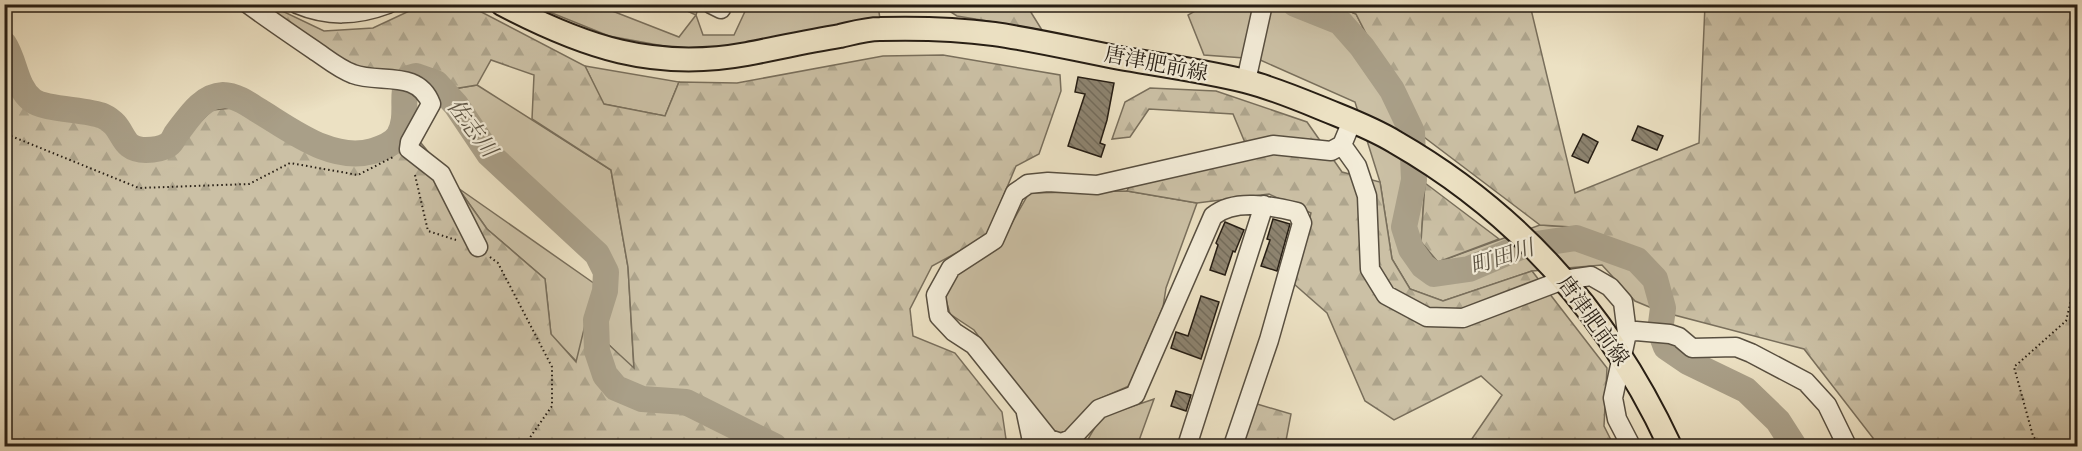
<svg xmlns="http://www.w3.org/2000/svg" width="2082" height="451" font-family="'IM FELL Double Pica','Noto Serif JP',serif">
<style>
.green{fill:#cbc0a5;stroke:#796f5c;stroke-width:1.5}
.forest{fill:url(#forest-firs);stroke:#796f5c;stroke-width:1.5}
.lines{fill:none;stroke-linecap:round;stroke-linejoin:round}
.river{stroke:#a99f88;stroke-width:26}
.building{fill:url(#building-back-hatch);stroke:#271e14;stroke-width:1.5}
.minor-casing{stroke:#584f40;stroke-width:21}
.major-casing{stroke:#271e14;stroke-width:26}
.path{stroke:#271e14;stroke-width:2;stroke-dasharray:1.5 3;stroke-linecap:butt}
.minor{stroke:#f3ecd8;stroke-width:18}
.major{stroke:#ece1c3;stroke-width:22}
.labels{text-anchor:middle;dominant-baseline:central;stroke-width:4.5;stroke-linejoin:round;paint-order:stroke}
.street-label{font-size:21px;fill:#271e14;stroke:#f3ecd8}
.water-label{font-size:22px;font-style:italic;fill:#5b5242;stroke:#f3ecd8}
</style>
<defs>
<pattern id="forest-firs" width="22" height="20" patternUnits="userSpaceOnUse" patternTransform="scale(1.5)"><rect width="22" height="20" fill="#cbc0a5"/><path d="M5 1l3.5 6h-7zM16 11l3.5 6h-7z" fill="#aea58d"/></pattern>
<pattern id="building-back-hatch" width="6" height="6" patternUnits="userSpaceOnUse" patternTransform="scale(1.5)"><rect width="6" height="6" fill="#8d836f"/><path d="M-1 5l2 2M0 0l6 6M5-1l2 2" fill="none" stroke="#736b5a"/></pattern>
</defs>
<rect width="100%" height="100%" fill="#ece1c3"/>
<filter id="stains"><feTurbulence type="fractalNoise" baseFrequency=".00333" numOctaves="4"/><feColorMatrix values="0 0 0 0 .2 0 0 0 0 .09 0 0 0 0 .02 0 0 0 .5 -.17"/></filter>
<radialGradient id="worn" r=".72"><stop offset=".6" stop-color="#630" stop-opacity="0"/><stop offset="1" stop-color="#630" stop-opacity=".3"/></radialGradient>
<path class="green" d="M849,4L878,6L880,19L735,45L680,49L609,36L532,5H597L679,37L696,15L674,5H699L696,15L703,35H734L748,5Z
M1207,4L1335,5L1356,14L1416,131L1425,183L1421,242L1438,262L1540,225L1572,227L1628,247L1659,311L1635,301L1602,265L1532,271L1443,301L1410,289L1392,259L1380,182L1355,102L1258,59L1204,55L1188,15Z
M585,66L679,82L665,116L603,104Z
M477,85L611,170L628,267L634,370L608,344L605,291L614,270L494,152L453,89Z
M458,188L595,284L577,362L551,335L545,279L487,229Z
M1127,191L1197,203L1166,288L1163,307L1129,386L1097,400L1066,432L1052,436L974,330L950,314L943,289L959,268L1001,242L1029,193Z
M1154,399L1137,446H1084L1101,417Z"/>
<path class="forest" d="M1017,4L1027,6L1042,30L957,16L940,5Z
M422,5H468L585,66L604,104L665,116L679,82L737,83L883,56L943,55L1060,75L1061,91L1039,154L1016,166L986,237L932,266L910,309L913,336L955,353L1002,412L1007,446H5L4,74L27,105L103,124L119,148L138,155L174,148L212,110L243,107L326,156L364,161L398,142L421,143L458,188L487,229L545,279L551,334L576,362L595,284L608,286V344L634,368L628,267L611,170L532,119L534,75L491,60L477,85L453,89L419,74L357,69L260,14L274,7L324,31L373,28Z
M1335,5H1530L1575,193L1699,143L1705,5H2077V446H1873V438L1804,349L1659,311L1628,247L1572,227L1540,225L1416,131L1356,14Z
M1150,88L1216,91L1307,122L1342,172L1380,182L1392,259L1410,289L1443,301L1532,271L1607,368L1604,426L1614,446H1467L1502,395L1481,376L1394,420L1365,401L1327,313L1294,284L1311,213L1269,194L1197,203L1127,191L1132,180L1251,157L1233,114L1149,109L1130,137L1112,139L1125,102Z
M1425,183L1499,239L1438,262L1421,242Z
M1257,404L1291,414L1285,446H1242Z"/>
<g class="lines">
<path class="river" d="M1295,4L1340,22L1362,47L1392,90L1412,132L1414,180L1404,227L1411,249L1423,266L1434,274L1469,269L1523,246L1576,238L1637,260L1655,279L1663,308L1660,331L1666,347L1688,362L1746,390L1778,421L1794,446
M4,44C16,63 15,86 32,100C44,110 86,109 103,116C127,127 118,150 146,150C153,150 161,149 168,145C171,143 174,138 176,134C188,119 201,96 223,95C235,95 247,103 256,109C290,129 331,163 373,151C382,148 394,144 399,135C410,115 399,95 409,78L416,76L436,83L456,105L489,154L597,254L606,272L605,291L596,320L597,351L605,375L616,388L642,399L686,402L774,446"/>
</g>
<path class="building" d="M1078,77L1114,83L1107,120L1100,143L1105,145L1101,157L1068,146L1085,94L1075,92Z
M1638,126L1663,136L1657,150L1632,140Z
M1583,134L1598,142L1588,163L1572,156Z
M1273,219L1290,224L1277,271L1261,266L1270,240L1267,239Z
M1225,222L1244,230L1235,252L1233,251L1225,275L1210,270L1218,245L1216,243Z
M1201,296L1219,302L1201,359L1171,348L1176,332L1188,336Z
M1176,391L1191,395L1186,411L1171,406Z"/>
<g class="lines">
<defs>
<path id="minor" d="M248,4C270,20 292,35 314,50C326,58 339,69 353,74C379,84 418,69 431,104L410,142L409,149L441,174L478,247
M297,4C328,17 356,16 388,4
M711,4L721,9
M1246,81L1263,4
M1342,145L1357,166L1367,196L1370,269L1386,295L1427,317L1463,318L1563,280L1591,276L1610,287L1623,302L1627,333
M1026,413L1033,446
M1187,446L1264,205
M1233,446L1269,340L1302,223L1297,212C1271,206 1235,198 1213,216L1135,395L1099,409L1071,439L1061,443L1049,439L974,345L954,332L939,316L936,295L951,268L994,240L1015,193L1028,184L1048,182L1097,185L1273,145L1331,151L1342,145L1352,121
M1631,446L1617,419L1613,398L1627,333L1636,331L1670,334L1679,337L1692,348L1736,347L1751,353L1806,382L1827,405L1847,446"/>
<path id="major" d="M502,4C584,47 654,71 747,54C778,48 809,41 840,36C853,33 866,29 880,29C917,28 956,29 994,34C1036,40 1078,50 1120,58C1161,65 1204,71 1245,81C1273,88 1301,100 1328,111C1350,120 1374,129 1395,142C1519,213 1610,317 1670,446"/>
</defs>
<use href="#minor" class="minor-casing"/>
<use href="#major" class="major-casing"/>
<path class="path" d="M4,131L6,134L139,188L249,184L290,163L358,175L395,156
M415,175L428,231L456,240
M490,257L498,263L552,367V406L524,446
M4,283L10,303
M2040,446L2033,436L2014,367L2066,321L2078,272"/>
<use href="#minor" class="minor"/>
<use href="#major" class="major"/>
</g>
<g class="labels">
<g class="street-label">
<text transform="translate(1156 64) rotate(11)">唐津肥前線</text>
<text transform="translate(1593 321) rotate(54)">唐津肥前線</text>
</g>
<g class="water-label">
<text transform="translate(472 128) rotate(53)">佐志川</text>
<text transform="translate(1502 257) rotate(-18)">町田川</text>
</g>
</g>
<rect width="2082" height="451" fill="none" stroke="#ece1c3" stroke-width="24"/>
<rect x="6" y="6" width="2070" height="439" fill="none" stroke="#271e14" stroke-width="3"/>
<rect x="12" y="12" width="2058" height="427" fill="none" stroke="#271e14" stroke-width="1.5"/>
<rect width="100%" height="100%" filter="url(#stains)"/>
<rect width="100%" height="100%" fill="url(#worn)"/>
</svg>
